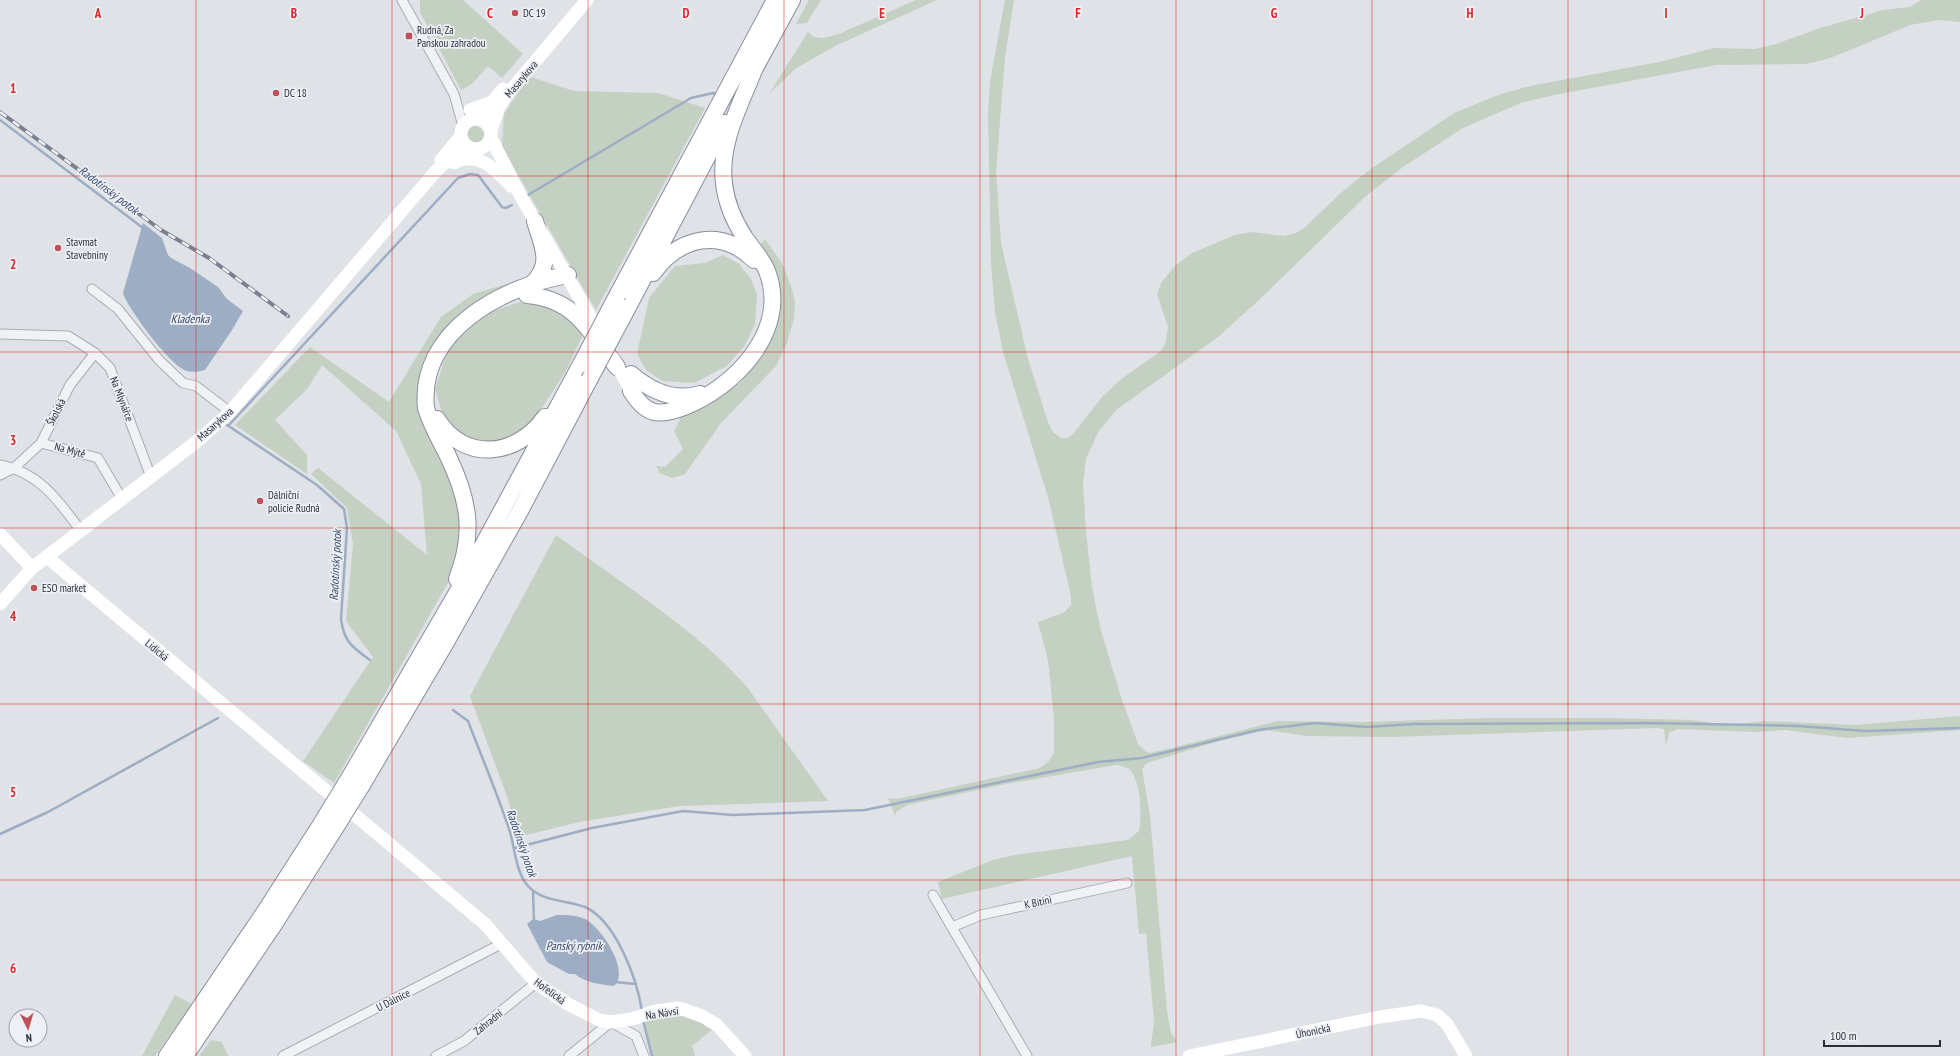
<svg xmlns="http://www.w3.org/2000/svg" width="1960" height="1056" font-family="'PT Sans Narrow',sans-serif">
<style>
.green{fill:#c4d0c1}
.water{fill:#9dadc3}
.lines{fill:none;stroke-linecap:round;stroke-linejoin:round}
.stream{stroke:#9dadc3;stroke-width:2.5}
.minor-casing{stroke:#a9acb4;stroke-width:11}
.motorway-casing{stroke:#888e9c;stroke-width:18}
.minor{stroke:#f1f2f6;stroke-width:9}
.secondary{stroke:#fff;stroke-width:13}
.motorway{stroke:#fff;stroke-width:16}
.rail-casing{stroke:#7a808f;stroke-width:4}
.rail{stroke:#eef0f5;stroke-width:2.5;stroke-dasharray:8;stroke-linecap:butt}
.motorway-bridge-casing{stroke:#888e9c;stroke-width:18;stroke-linecap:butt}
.motorway-bridge{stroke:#fff;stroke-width:16}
.grid{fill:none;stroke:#d62828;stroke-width:1;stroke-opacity:0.55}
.poi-dot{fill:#c05058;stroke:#eef0f5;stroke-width:1.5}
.labels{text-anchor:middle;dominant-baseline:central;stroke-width:3.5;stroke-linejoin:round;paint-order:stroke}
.poi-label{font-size:11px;fill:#2a2f3c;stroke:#eef0f5;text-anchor:start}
.street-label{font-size:11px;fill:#2a2f3c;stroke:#eef0f5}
.water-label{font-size:12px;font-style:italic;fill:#384b6c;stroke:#eef0f5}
.grid-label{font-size:13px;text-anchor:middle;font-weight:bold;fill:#d62828;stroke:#eef0f5;stroke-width:3.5;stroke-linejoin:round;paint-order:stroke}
</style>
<rect width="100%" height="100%" fill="#dfe2e7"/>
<path class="green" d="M420,0H463L523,54L502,78L488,66L472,84L461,90L420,12Z
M809,0H821L807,23L796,24Z
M916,0H937L835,46L795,69L769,94L808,32L814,37L824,38L839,34Z
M1005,0H1014L1005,57L996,172L1001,243L1028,359L1048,422L1053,432L1061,438H1068L1073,434L1102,397L1120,380L1161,351L1165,344L1168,327L1157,294L1161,283L1175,266L1190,254L1235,235L1251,232L1284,236L1296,233L1304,228L1342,192L1368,171L1454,113L1501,94L1530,86L1659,62L1714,48L1755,49L1776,44L1820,28L1859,17L1883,10L1910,7L1921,0H1960V22L1939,20L1910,25L1850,50L1830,58L1806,64L1716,65L1554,95L1521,103L1463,128L1403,167L1366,196L1259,300L1218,337L1116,410L1098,432L1086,459L1083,484L1086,531L1092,587L1101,631L1121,697L1138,744L1146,752L1149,753L1172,748L1278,721L1363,722L1489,718H1611L1691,720L1713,723L1739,724L1765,721L1856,725L1960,716V730L1847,738L1785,730L1757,732L1677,729L1669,733L1666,746L1664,729L1657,728L1390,737L1307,736L1267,730L1219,741L1147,763L1142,769L1150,816L1167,1011L1171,1033L1177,1042L1151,1047L1154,1021L1146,933L1139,934L1132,856L942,899L938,882L993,860L1015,855L1128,840L1139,831C1142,814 1141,785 1131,771C1127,766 1121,766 1116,765L1006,784L907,805L896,812L895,816L888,798L897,799L1040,768L1049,761L1054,752V719L1048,660L1038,622L1065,612L1071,605V596L1048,497L1003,352L995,312L991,264L988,113L990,81Z
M528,76L574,91L658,93L705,108L596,310L502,147L504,114Z
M466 135a9 9 0 1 1 18 0a9 9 0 1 1-18 0Z
M765,239L783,265L791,286L795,302L794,318L787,343L776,366L721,423L685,474L672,478L660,473L656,466L665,467L683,449L674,431L682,416L715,400L739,384L758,362L770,340L758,247Z
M723,255L739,264L751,279L757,295L755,324L745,345L727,366L694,383L663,381L647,371L637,354L649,298L675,266L705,263Z
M513,282L519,284L451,322L427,357L422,377L461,498L464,529L453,574L334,783L303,761L373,657L346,621L353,544L347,508L311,474L318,468L427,555L421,484L396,431L322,365L308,388L275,420L307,455V474L235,425L310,347L389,402L441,317L473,294Z
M523,301L556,306L583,334L566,371L527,431L494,445L464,437L443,416L435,389L448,349L484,314Z
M556,535C605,571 657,605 703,644C719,657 733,672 747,687L828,801L680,806L579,822L518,837L508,799L470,696Z
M175,995L192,1004L155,1056H142Z
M683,1016L702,1023L712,1030L692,1046L695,1056H653L645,1022L657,1019Z
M211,1040L222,1042L228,1056H199Z"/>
<path class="water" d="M143,223L162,238L168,255L171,258L190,268L218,287L227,299L243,311L232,330L205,370C200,371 193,373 187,371C171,367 131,312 124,296L123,293Z
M557,915C566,915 577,915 585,919C600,926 631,971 614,986C602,985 583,982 575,974H569L547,962L527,924L533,919L540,921Z"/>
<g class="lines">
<path class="stream" d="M0,120L143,228
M528,195L691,98L713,93L718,95
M227,425L317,485L344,509L347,528L341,619C344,642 352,647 370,660
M228,426L458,178L470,174L478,175L502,207L506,208L512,205
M453,710L468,721C482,758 498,795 510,832C515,849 516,873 528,886C542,902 567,900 585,907C616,921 637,979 642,1011
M0,834L48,812L218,718
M515,848L592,828L683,811L733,815L865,810L1098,762L1142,758L1258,730L1315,723L1367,727L1414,724L1650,723L1799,726L1865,731L1960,728
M533,891L534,921
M615,982L636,984
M643,1020L652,1056"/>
<defs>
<path id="minor" d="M402,0L454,94L463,126
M92,289L118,309L159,360L183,383L196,386L230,412
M0,334L68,336L95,353L110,368L151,477
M41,443L98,458L122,499
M0,465C40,473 58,500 81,531
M0,475L14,468L41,443L70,385L95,353
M933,895L1027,1056
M952,927L981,915L1127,883
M283,1056L503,943
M436,1056L464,1041L536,983
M569,1056L611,1022L636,1036L644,1056"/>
<path id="motorway" d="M749,79L792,0
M653,273C679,237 721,227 754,260
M531,285C554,264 542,246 535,221
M618,294L775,0
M527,295C576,299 590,332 617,367
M628,307L725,123
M631,374C651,391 674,402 700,394
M631,391C646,415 658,417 684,407C735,387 790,330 767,271C762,259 753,249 745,238C734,221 726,203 724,183C719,143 740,106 754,70
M437,419C464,463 517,457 545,417
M457,579C475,533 469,500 448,456C440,440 431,425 426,408C418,331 503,286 568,275
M351,775L462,584L581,364
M362,785L445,644L520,511L589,380
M167,1056L264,913L323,821
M185,1056L275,923L334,830"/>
</defs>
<use href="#minor" class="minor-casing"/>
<use href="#motorway" class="motorway-casing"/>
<use href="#minor" class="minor"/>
<path class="secondary" d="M470,110L489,103
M478,117L484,112L503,89
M461 134a15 15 0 1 1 30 0a15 15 0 1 1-30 0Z
M491,130L499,107L506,96L587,0
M491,138L520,195L602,337
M441,160L461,136
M454,163C478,150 495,169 511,186
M613,358L631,391
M0,534L32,568
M47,557L485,924L536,983L568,1004L599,1020L611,1022L632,1019L656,1011L679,1008L685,1010L702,1016L717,1025L745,1056
M0,604L32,568L200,439L230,412L436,171L449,159L470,148
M1189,1056L1380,1017L1421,1011L1437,1015L1447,1024L1466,1056"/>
<use href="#motorway" class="motorway"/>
<defs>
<path id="rail" d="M0,112L161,230L209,258L288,316"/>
</defs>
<use href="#rail" class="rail-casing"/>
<use href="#rail" class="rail"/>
<defs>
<path id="motorway-bridge" d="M581,364L618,294
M589,380L628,307
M323,821L351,775
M334,830L362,785"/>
</defs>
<use href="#motorway-bridge" class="motorway-bridge-casing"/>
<use href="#motorway-bridge" class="motorway-bridge"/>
</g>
<path class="grid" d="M196,0V1056M392,0V1056M588,0V1056M784,0V1056M980,0V1056M1176,0V1056M1372,0V1056M1568,0V1056M1764,0V1056M0,176H1960M0,352H1960M0,528H1960M0,704H1960M0,880H1960"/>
<g class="poi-dot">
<circle cx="515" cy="13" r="4"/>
<rect x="405" y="32" width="8" height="8" rx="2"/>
<circle cx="276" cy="93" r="4"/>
<circle cx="58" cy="248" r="4"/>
<circle cx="260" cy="501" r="4"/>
<circle cx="34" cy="588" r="4"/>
</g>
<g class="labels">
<g class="poi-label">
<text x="523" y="13">DC 19</text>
<text x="417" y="30">Rudná, Za<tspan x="417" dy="13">Panskou zahradou</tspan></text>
<text x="284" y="93">DC 18</text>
<text x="66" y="242">Stavmat<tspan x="66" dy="13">Stavebniny</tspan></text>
<text x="268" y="495">Dálniční<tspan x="268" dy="13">policie Rudná</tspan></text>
<text x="42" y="588">ESO market</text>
</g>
<g class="street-label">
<text transform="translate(521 79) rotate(-50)">Masarykova</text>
<text transform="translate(122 399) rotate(69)">Na Mlynářce</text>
<text transform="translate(56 412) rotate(-63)">Školská</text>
<text transform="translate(215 424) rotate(-42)">Masarykova</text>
<text transform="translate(70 450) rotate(15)">Na Mýtě</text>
<text transform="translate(157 650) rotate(40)">Lidická</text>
<text transform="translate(1038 902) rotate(-12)">K Bitíni</text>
<text transform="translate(550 991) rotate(36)">Hořelická</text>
<text transform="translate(393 1000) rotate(-27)">U Dálnice</text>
<text transform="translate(662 1013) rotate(-9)">Na Návsi</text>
<text transform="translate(488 1022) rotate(-39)">Zahradní</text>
<text transform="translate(1313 1031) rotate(-12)">Úhonická</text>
</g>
<g class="water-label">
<text transform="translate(109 190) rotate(37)">Radotínský potok</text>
<text x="190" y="318">Kladenka</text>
<text transform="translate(335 565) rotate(-87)">Radotínský potok</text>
<text transform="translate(522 843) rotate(71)">Radotínský potok</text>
<text x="574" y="945">Panský rybník</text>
</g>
</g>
<g class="grid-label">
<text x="98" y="18">A</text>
<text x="294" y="18">B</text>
<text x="490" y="18">C</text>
<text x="686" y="18">D</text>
<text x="882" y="18">E</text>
<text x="1078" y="18">F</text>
<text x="1274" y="18">G</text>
<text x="1470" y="18">H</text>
<text x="1666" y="18">I</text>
<text x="1862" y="18">J</text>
<text x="13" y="93">1</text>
<text x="13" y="269">2</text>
<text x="13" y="445">3</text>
<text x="13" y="621">4</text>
<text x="13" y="797">5</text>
<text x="13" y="973">6</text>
</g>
<g transform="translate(28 1028) rotate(175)"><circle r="19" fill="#eef0f5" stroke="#a0a3ab"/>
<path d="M0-3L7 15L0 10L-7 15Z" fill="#c05058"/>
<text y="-6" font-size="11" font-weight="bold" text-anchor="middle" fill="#2a2f3c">N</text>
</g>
<path d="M1824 1040v6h116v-6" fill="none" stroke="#2a2f3c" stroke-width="2"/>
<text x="1830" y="1040" font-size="12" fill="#2a2f3c" stroke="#eef0f5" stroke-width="3" paint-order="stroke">100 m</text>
</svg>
